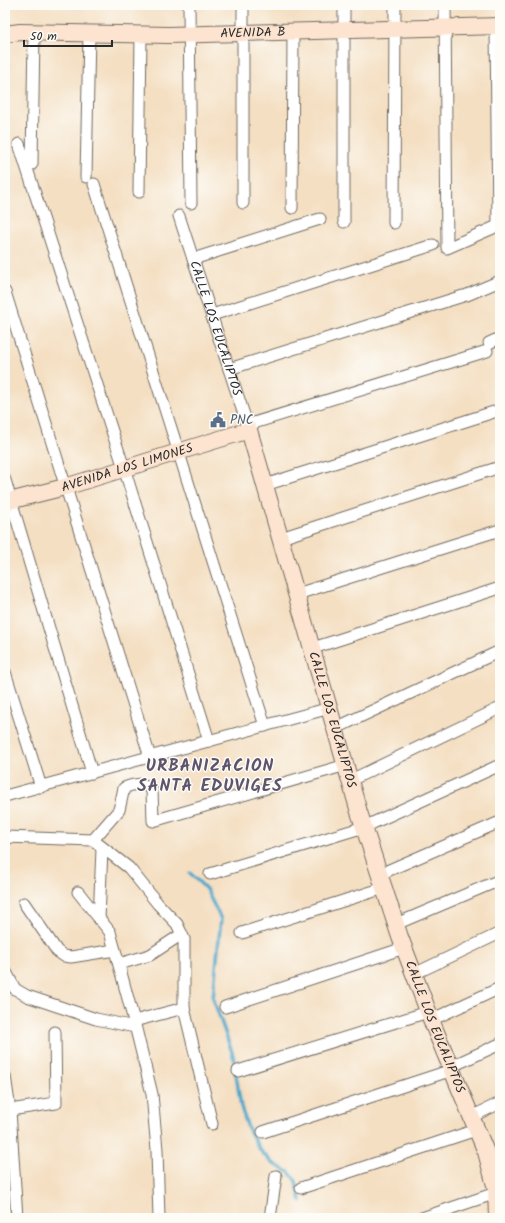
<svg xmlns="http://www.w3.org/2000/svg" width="505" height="1223" font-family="Kalam,sans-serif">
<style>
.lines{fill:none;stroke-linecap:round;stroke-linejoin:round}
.stream{stroke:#4ea7cb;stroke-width:3.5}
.street-casing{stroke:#716a60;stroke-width:13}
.secondary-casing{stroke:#716a60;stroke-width:18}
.street{stroke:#fff;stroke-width:11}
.secondary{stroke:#fde4d0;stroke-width:16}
.labels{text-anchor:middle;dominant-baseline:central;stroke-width:3;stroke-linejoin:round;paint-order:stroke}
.street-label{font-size:13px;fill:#2b2b2b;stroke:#fdfcf7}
.service-label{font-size:13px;fill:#4e5e75;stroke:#fdfcf7;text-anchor:start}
.district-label{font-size:17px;font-weight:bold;letter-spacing:1px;fill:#5d556c;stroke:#fdfcf7}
</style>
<rect width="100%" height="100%" fill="#fdfcf7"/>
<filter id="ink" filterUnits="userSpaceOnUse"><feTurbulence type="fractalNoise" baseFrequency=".025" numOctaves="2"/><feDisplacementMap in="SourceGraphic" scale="8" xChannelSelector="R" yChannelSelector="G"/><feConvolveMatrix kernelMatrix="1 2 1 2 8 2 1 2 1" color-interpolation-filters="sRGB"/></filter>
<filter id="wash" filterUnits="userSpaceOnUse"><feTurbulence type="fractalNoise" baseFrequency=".012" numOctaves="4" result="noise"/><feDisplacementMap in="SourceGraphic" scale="16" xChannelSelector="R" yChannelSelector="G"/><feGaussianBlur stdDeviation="0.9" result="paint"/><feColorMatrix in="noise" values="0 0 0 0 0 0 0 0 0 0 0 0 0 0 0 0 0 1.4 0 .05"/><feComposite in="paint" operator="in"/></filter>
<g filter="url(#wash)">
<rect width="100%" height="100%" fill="#f4dfc2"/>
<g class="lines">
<path class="stream" d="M190,873L206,889L221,919L213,998L233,1055L241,1107L248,1128L260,1150L272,1163L289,1172L296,1181L301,1201"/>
</g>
</g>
<g filter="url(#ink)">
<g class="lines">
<defs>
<g id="street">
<path d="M189,5L191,203"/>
<path d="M243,5V203"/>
<path d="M445,5L447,248L500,225"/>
<path d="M496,26L498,226"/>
<path d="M19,144L124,468L209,741"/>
<path d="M32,164L34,33"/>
<path d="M86,177L89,34"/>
<path d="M94,184L265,726"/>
<path d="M139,192L141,34"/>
<path d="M292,208L293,31"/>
<path id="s1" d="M179,216L249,430"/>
<path d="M344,222V5"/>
<path d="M394,223L395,5"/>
<path d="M193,259L320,219"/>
<path d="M5,292L150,757"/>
<path d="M467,295L500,281"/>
<path d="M212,315L433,245"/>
<path d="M489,343L500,338"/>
<path d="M229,369L463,296"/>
<path d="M247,425L487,351"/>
<path d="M5,480L92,773"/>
<path d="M265,485L500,410"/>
<path d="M281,538L500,467"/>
<path d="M297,594L500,530"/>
<path d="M313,648L500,588"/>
<path d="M5,672L41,787"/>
<path d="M336,728L500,651"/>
<path d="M351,780L500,708"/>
<path d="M5,796L330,708"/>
<path d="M5,837L93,840L129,868L158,904L177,924L184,939V1008L212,1124"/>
<path d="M93,840L119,810L124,788C134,784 142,782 152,789L153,821L346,765"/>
<path d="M210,874L364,827L500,765"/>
<path d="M380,874L500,822"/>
<path d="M78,892L110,932L134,1021L152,1094L157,1150L159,1218"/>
<path d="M24,903L57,951L64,956L71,957L115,950"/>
<path d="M99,919L102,849"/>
<path d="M396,924L500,880"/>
<path d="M242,933L384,888"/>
<path d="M119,964L150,955L182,934"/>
<path d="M5,970L15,989L27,996L96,1019L135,1027"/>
<path d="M414,974L500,933"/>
<path d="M225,1007L404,948"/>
<path d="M431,1020L500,988"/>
<path d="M134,1021L184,1008"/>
<path d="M450,1067L500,1044"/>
<path d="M238,1071L428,1012"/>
<path d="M5,1076L10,1110L17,1218"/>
<path d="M10,1110L56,1103L55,1032"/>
<path d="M471,1117L500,1103"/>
<path d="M263,1132L452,1070"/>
<path d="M488,1162L500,1157"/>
<path d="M301,1188L476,1130"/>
<path d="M270,1218L276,1176"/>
<path d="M422,1218L496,1193"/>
</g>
<g id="secondary">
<path id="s2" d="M5,34L20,32L168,35L500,26"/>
<path id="s3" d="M5,502L65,487L249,430L359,812L400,937L434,1027L486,1152L496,1189L497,1218"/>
</g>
</defs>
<use href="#street" class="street-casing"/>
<use href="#secondary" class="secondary-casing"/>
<use href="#street" class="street"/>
<use href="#secondary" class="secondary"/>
</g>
</g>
<defs>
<symbol id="civic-bare" viewBox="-9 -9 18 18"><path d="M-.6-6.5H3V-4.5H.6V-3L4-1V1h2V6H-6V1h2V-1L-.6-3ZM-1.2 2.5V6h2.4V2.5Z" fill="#5c6f8a" stroke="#fdfcf7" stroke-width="2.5" paint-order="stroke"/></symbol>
</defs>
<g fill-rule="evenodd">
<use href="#civic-bare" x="207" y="409" width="22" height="22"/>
</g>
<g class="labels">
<g class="street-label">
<text stroke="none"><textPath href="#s2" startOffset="248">AVENIDA B</textPath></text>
<text stroke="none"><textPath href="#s1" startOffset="118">CALLE LOS EUCALIPTOS</textPath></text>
<text stroke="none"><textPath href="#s3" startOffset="127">AVENIDA LOS LIMONES</textPath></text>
<text stroke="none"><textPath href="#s3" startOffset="556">CALLE LOS EUCALIPTOS</textPath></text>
<text stroke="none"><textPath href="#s3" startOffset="880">CALLE LOS EUCALIPTOS</textPath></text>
</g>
<g class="service-label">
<text x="230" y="420">PNC</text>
</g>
<g class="district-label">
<text x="210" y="766">URBANIZACION<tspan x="210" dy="20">SANTA EDUVIGES</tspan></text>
</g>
</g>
<rect width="505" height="1223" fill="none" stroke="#fdfcf7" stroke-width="20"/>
<path d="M24 40v6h88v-6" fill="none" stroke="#2b2b2b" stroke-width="2"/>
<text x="30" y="40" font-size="12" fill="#2b2b2b" stroke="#fdfcf7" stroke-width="3" paint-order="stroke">50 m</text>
</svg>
